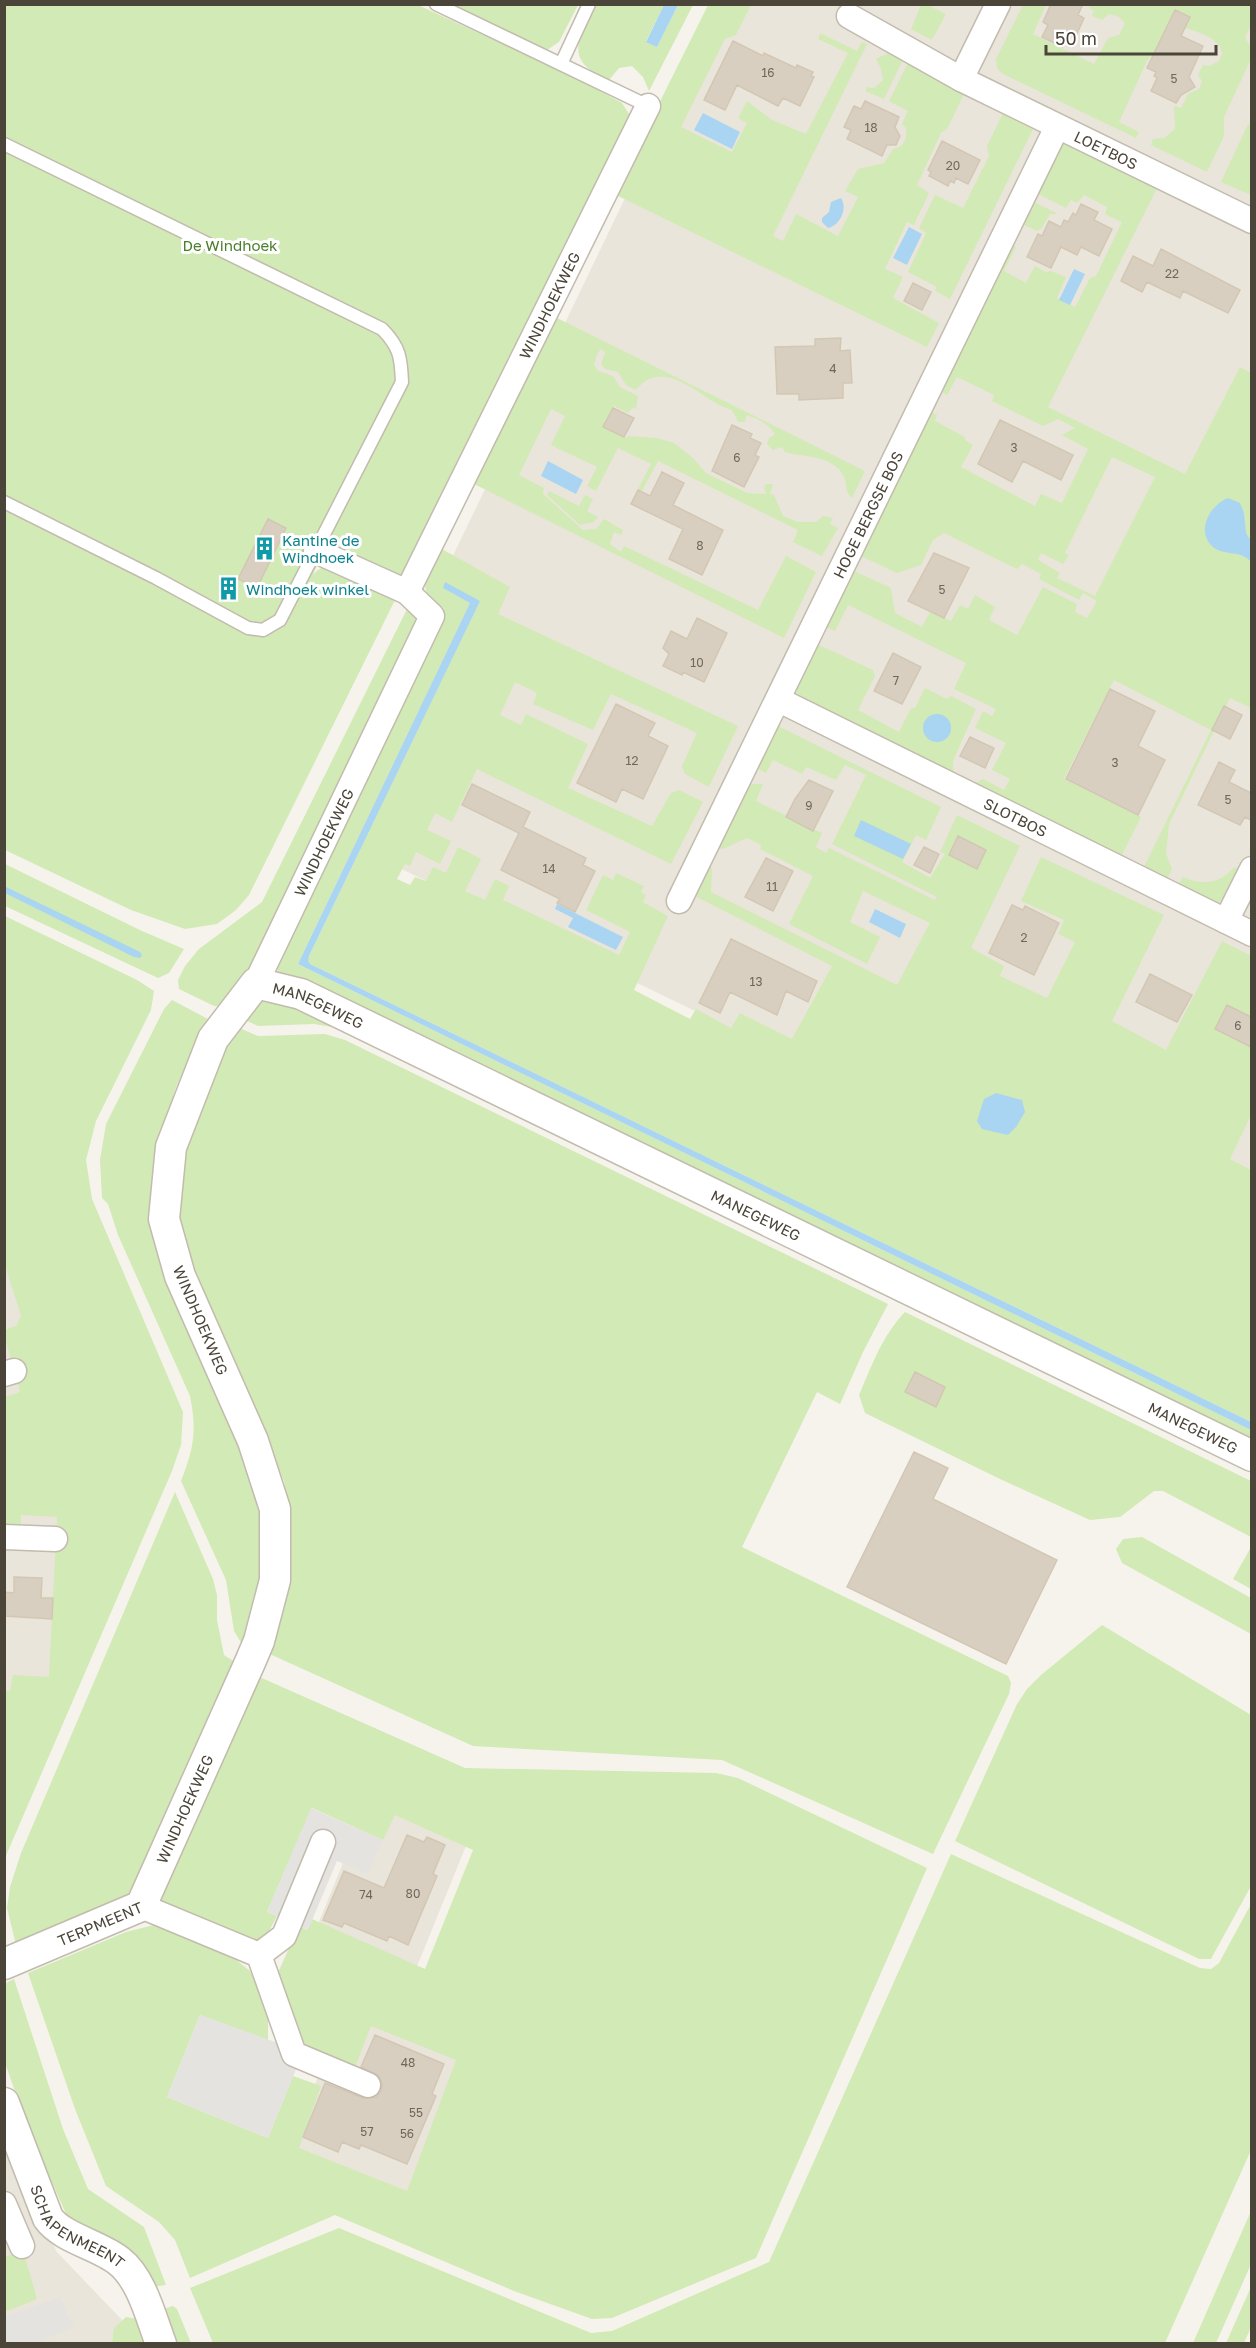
<svg xmlns="http://www.w3.org/2000/svg" width="1256" height="2348" font-family="'Golos Text',sans-serif">
<style>
.residential{fill:#eae5da}
.green{fill:#d2eab5;fill-rule:evenodd}
.parking{fill:#e5e3e0}
.water{fill:#a9d4f2}
.building{fill:#d8cfc1;stroke:#d3c7b4;stroke-width:1.5}
.lines{fill:none;stroke-linecap:round;stroke-linejoin:round}
.service-casing{stroke:#c2bbae;stroke-width:15}
.minor-casing{stroke:#c2bbae;stroke-width:27}
.tertiary-casing{stroke:#c2bbae;stroke-width:33}
.service{stroke:#fff;stroke-width:12}
.minor{stroke:#fff;stroke-width:24}
.tertiary{stroke:#fff;stroke-width:30}
.labels{text-anchor:middle;dominant-baseline:central;stroke-width:6;stroke-linejoin:round;paint-order:stroke}
.number-label{font-size:12px;fill:#6e675b}
.street-label{font-size:15px;fill:#4b4439;stroke:#fff}
.park-label{font-size:15px;fill:#4a7f2a;stroke:#fff}
.culture-label{font-size:15px;fill:#0d838f;stroke:#fff;text-anchor:start}
</style>
<rect width="100%" height="100%" fill="#f6f3ec"/>
<path class="residential" d="M718,5H1251V1280L321,830Z
M5,1219L71,1519L66,1680L5,1769Z
M370,1797L468,1841L396,2018L478,2053L417,2201L289,2148L360,1974L307,1951Z
M4,2116L56,2251L144,2343H5Z"/>
<path class="green" d="M4,5H418L578,79L622,103L629,114L628,128L401,580L335,546L332,534L313,574L321,568L331,567L396,598L249,895L236,910L217,924L185,929L131,910L5,850Z
M449,5H578L559,42L547,50L539,49Z
M594,5H664L646,41L657,47L678,5H693L649,91L643,77L632,66L619,68L609,80C563,61 578,40 594,5Z
M708,5H751L736,35L725,39L681,127L732,152L747,123L738,118L747,101L772,120L806,134L848,53L818,39L820,33L857,51L862,42L867,44L773,236L783,241L796,214L838,236L858,197L845,191L858,169L884,163L893,149C905,146 907,139 906,128L902,124L908,111L889,101L908,63L966,90L947,129L941,133L917,185L929,193L914,225L907,222L885,269L903,277L893,298L939,323L927,347L614,194Z
M921,5H927L946,14L932,40L911,29Z
M1023,5H1046L1033,34L1094,64L1108,38L1119,35L1125,23L1119,17L1109,14L1102,20L1092,16L1094,11L1089,8L1091,5H1251V25L1245,38L1251,47V59L1224,117V136L1207,172L1151,145L1153,139L1164,138L1175,129L1174,106L1181,108L1188,94L1199,89L1202,81L1198,75L1203,65L1210,66L1219,61L1222,54C1220,38 1198,32 1185,28L1178,31L1164,55L1154,52L1147,61L1119,122L1139,132L1136,138L1003,74L997,68L996,59Z
M888,53L903,60L884,99L865,91L867,87L874,88L883,80L881,69L876,59Z
M1005,109L1035,125L950,299L935,291L937,287L908,272L926,233L919,228L935,195L963,208L989,156L987,146Z
M1248,124L1251,126V195L1221,182Z
M1071,139L1160,182L1048,407L1185,474L1240,367L1251,373V708L1230,698L1169,824L1166,854L1172,869L1166,882L1142,871L1211,730L1114,680L1064,779L1141,817L1120,859L970,786L983,779L1004,790L1010,779L992,770L1006,743L975,728L983,711L992,716L996,709L954,689L966,663L848,605L835,631L826,627L854,571L891,588L895,613L922,627L930,612L951,621L960,605L968,609L975,595L995,607L989,620L1017,635L1043,587L1077,604L1075,612L1087,618L1097,601L1083,593L1079,600L1039,579L1041,574L1022,564L1017,569L944,533L933,540L921,565L897,573L861,556L931,412L937,415L935,421L965,437V440L973,445L961,467L1035,506L1041,494L1062,503L1088,449L1062,435L1075,428L1058,419L1043,426L992,401L994,395L957,377L947,395L940,391L1010,245L1016,247L1004,271L1026,283L1035,266L1046,272L1051,271L1066,277L1057,298L1075,307L1090,278L1096,276L1122,222L1105,214L1107,207L1084,195L1077,203L1071,200L1066,208L1036,193L1062,143ZM1112,457L1155,477L1095,596L1057,578L1060,573L1038,560L1041,553L1063,564L1069,555L1065,553Z
M1032,201L1058,214H1050L1042,228L1037,231L1022,224Z
M553,316L865,471L852,498C844,492 848,485 844,477C833,454 804,458 785,452L782,447L773,450L767,444L769,438L775,434C768,423 759,419 746,415L745,422H738L732,410C703,403 666,353 636,390L626,385L618,372L605,369L601,364L605,352L601,349L597,354L594,365L598,371L613,376L620,387L638,396L636,409L632,408L628,413L614,406L603,427L626,438L628,436L657,438L674,443L693,458L706,473L747,493L766,494L764,488L766,484H773L770,494L774,495L783,516L798,522H816L823,516L833,518L830,524L838,528L822,556L793,542L798,530L658,461L642,491L638,489L651,464L618,448L596,491L587,486L597,467L551,445L565,416L551,409L519,475L544,488L543,494L583,530L596,529L604,519L623,530L621,535L614,532L610,544L621,552L624,546L758,610L786,556L816,572L784,638L472,483Z
M549,491L579,506L585,495L593,499L587,511L598,517L594,522L580,525L547,495Z
M440,548L510,587L498,614L738,726L709,787L685,774L682,766L697,733L611,694L593,730L533,704L537,693L515,682L500,715L521,725L526,714L588,744L568,788L652,826L671,793L679,790L703,802L671,864L477,769L452,822L435,813L427,830L451,841L440,864L416,852L410,866L405,864L397,879L410,885L415,877L426,881L433,867L446,873L458,847L481,859L465,891L485,900L495,879L509,886L503,900L619,955L630,932L586,910L603,875L613,880L616,873L644,886L641,892L646,895L643,902L668,916L634,990L690,1019L696,1009L731,1028L740,1013L792,1039L832,966L691,894L707,862L712,869L711,892L897,985L930,923L863,891L850,922L880,937L867,964L789,924L813,876L760,849L761,845L747,838L723,849L716,847L746,784H763L756,801L822,833L816,847L826,853L829,848L935,900L937,897L832,844L866,775L845,765L836,780L806,767L802,774L773,760L766,773L756,768L776,725L941,807L926,840L916,835L902,862L930,878L945,854L940,852L957,815L1020,846L971,948L1004,966L1000,976L1047,998L1075,942L1058,934L1064,920L1021,901L1041,857L1164,915L1112,1021L1166,1050L1222,941L1251,956V1115L1230,1159L1251,1170V1422L310,964L307,961L309,956L480,601L446,583L443,588L470,603L298,964L1251,1430V1445L281,979L274,962L445,609C440,604 431,600 427,593C420,579 434,560 440,548Z
M411,601L418,613L419,625L260,957L222,1006H214L179,989L178,980L185,966L199,949L262,902Z
M817,644L873,670L875,676L858,710L899,732L911,708H915L925,688L947,699L951,696L976,709L953,761L954,778L798,702C792,682 808,662 817,644Z
M5,864L142,931L184,949L169,973L158,978L5,906Z
M1234,867L1242,871L1230,896L1215,904L1177,887L1183,877C1203,886 1220,884 1234,867Z
M5,916L137,980L154,991L151,1010L96,1121L86,1160L92,1199L183,1412L181,1445L172,1471L5,1858V1691H10L13,1675L49,1677L57,1517L21,1515V1529L5,1527V1397L20,1392L5,1338V1330L16,1326L21,1316L4,1262Z
M262,998L291,1003L344,1029L314,1024L258,1026L247,1021L250,1008Z
M172,1000L208,1019L176,1087L165,1124L156,1167L258,1485L266,1540L262,1581L242,1644L234,1631L226,1580L181,1481C194,1448 197,1431 190,1396L118,1235L108,1204L102,1198L100,1160L106,1124L164,1009Z
M235,1026L258,1036L325,1034L345,1040L888,1304L863,1352L840,1404L817,1392L742,1547L1008,1676L1011,1683L1009,1694L933,1854L722,1760L473,1746L263,1651L273,1638L283,1614L290,1582L291,1521L284,1481L188,1264L179,1223L177,1180L200,1102Z
M905,1312L1251,1481V1537L1163,1491H1154L1120,1517L1090,1520L1000,1479L865,1413L859,1395C872,1365 882,1336 905,1312Z
M175,1492L213,1579L217,1595V1620L224,1655L241,1666L144,1904L16,1945L7,1908L10,1887L21,1853Z
M1142,1537L1251,1598V1634L1122,1563L1116,1549L1123,1539Z
M1251,1547L1252,1589H1251L1233,1579Z
M1102,1625L1251,1715V1886L1211,1959H1199L955,1841L1017,1704L1027,1689L1041,1675Z
M255,1675L465,1768L716,1773L738,1778L927,1868L756,2258L612,2318L592,2319L514,2291L335,2215L190,2278L175,2240L159,2222L106,2186L75,2109L28,1973L126,1932L154,1925L199,1941L235,1959L250,1971L268,2011V2040L200,2015L167,2097L268,2138L293,2076L321,2086L299,2148L407,2191L456,2060L371,2026L354,2070L306,2050L276,1977L299,1926L307,1930L312,1919L425,1969L473,1850L395,1815L383,1840L312,1808L267,1912L277,1916L266,1937L257,1943L161,1900Z
M951,1854L1200,1968L1211,1969L1219,1963L1251,1904V2150L1165,2343H213L190,2288L339,2228L591,2333L612,2331L769,2262Z
M14,1979L63,2129L88,2189L144,2227L166,2285L151,2287L136,2255L67,2216L29,2131L5,2063L4,1984Z
M1251,2211V2264L1216,2343H1193Z
M23,2250L37,2299L5,2312V2257Z
M1251,2287V2327L1244,2343H1226Z
M173,2306L177,2309L191,2343H174L160,2310Z
M126,2317L137,2319L148,2344H112L114,2328Z"/>
<path class="parking" d="M311,1808L383,1840L368,1874L337,1861L308,1930L267,1912Z
M200,2015L303,2052L268,2138L167,2097Z
M60,2297L74,2328L33,2343H7L5,2336V2317Z"/>
<path class="water" d="M664,5H678L657,47L646,42Z
M703,113L740,132L732,149L694,130Z
M841,198C848,209 840,225 828,228L822,222V218L829,212L831,202Z
M909,227L922,234L907,265L893,258Z
M1074,269L1085,274L1070,305L1059,300Z
M548,461L583,480L576,494L541,476Z
M1228,498L1240,503L1244,513L1246,533L1251,541V562C1242,550 1224,556 1213,547C1195,531 1210,505 1228,498Z
M445,582L480,601L309,956L308,961L310,964L1251,1422V1430L298,964L470,603L443,588Z
M923 728a14 14 0 1 1 28 0a14 14 0 1 1-28 0Z
M861,820L911,844L903,859L854,836Z
M4,886L140,952L142,955L140,958L134,957L5,893Z
M557,904L623,937L616,950L568,927L573,918L555,909Z
M875,909L906,924L900,938L869,922Z
M996,1093L1022,1100L1025,1112L1016,1127L1008,1135L982,1129L977,1121L984,1099Z"/>
<path class="building" d="M1051,4H1083L1078,15L1084,18L1075,38L1068,35L1062,47L1042,37L1048,25L1043,22Z
M1175,10L1190,17L1181,36L1203,46L1189,77L1195,87L1181,95L1176,103L1151,91L1157,78L1154,76L1156,72L1147,68Z
M733,41L763,56L764,53L796,68L797,65L813,72L811,76L814,77L800,106L783,98L778,106L737,85L725,110L704,100Z
M865,101L899,117L895,127L900,136L896,145H887L882,156L847,139L851,130L844,127L854,106L861,109Z
M942,141L980,160L968,184L956,178L954,183L950,181L948,186L929,176L931,172L928,170Z
M1081,204L1098,212L1094,220L1112,229L1099,256L1081,247L1077,255L1061,247L1051,268L1027,257L1038,234L1042,236L1049,221L1061,227L1064,220L1068,222L1073,213L1076,215Z
M1161,249L1240,290L1228,313L1183,291L1180,298L1147,282L1142,292L1121,281L1133,256L1153,266Z
M913,283L931,292L922,310L904,301Z
M841,338L840,351L850,350L852,383H843V398L799,400V394H777L775,347L815,346V339Z
M613,408L634,418L624,437L603,427Z
M1000,420L1073,455L1061,480L1023,461L1012,482L978,464Z
M732,425L752,434L750,438L761,443L755,455L759,457L744,487L712,471Z
M662,472L684,483L673,505L723,530L702,575L669,559L683,529L631,504L638,490L650,496Z
M268,519L286,528L257,588L238,579Z
M934,553L969,568L944,618L908,601Z
M697,618L727,633L704,682L683,672L682,675L663,666L669,654L663,648L671,631L687,639Z
M893,653L921,667L902,704L874,691Z
M1110,689L1155,711L1138,746L1165,760L1138,815L1066,779Z
M616,704L655,723L648,736L668,746L643,799L622,789L616,802L577,783Z
M1224,706L1242,715L1230,739L1212,730Z
M970,737L994,748L985,768L960,756Z
M1219,762L1235,770L1229,782L1251,793V820L1245,817L1240,825L1198,805Z
M809,780L833,791L813,831L786,817L795,799Z
M472,784L530,812L523,827L586,858L583,865L595,871L575,912L557,903L560,899L501,870L519,833L462,805Z
M958,836L986,850L977,869L949,855Z
M924,847L939,854L930,873L914,865Z
M766,858L793,871L773,911L745,897Z
M1012,905L1023,910L1025,906L1059,923L1034,975L989,953Z
M731,939L817,981L808,1002L786,991L777,1015L730,992L720,1013L699,1003Z
M1150,974L1192,995L1177,1022L1136,1002Z
M1227,1005L1251,1017V1047L1215,1029Z
M915,1372L945,1387L936,1407L905,1392Z
M914,1452L948,1468L933,1499L1057,1560L1006,1664L847,1587Z
M14,1577L42,1578L41,1598H53L52,1619L4,1616V1592L14,1593Z
M407,1835L424,1842L427,1837L445,1845L433,1874L437,1876L408,1945L389,1936L387,1941L344,1923L342,1927L323,1920L344,1871L384,1888Z
M375,2035L444,2064L432,2094L436,2096L407,2164L361,2145L359,2149L342,2142L338,2152L303,2137L325,2083L363,2098L376,2097L381,2091L382,2084L379,2076L361,2067Z"/>
<g class="lines">
<defs>
<path id="service" d="M436,4L648,106
M561,64L589,4
M4,144L382,329C400,347 401,358 402,382L280,620L263,630L248,628L156,578L4,502"/>
<g id="minor">
<path id="s1" d="M849,16L961,79L1252,221"/>
<path d="M961,79L998,4"/>
<path id="s2" d="M407,592L648,106"/>
<path id="s3" d="M779,700L1252,934"/>
<path id="s4" d="M679,901L1057,127"/>
<path d="M1226,921L1252,869"/>
<path id="s5" d="M256,983L432,616L407,592L316,551"/>
<path d="M4,1374L14,1371"/>
<path d="M4,1537L55,1539"/>
<path d="M141,1906L259,1955L294,2054L368,2085"/>
<path d="M259,1955L284,1936L323,1842"/>
<path d="M4,2204L22,2246"/>
</g>
<g id="tertiary">
<path id="s6" d="M4,1964L141,1906L251,1660L259,1641L275,1580V1509L253,1441L180,1276L164,1219L171,1147L213,1039L256,983L301,994L1252,1456"/>
<path id="s7" d="M4,2103L48,2218C62,2238 99,2245 119,2261C142,2279 151,2318 161,2344"/>
</g>
</defs>
<use href="#service" class="service-casing"/>
<use href="#minor" class="minor-casing"/>
<use href="#tertiary" class="tertiary-casing"/>
<use href="#service" class="service"/>
<use href="#minor" class="minor"/>
<use href="#tertiary" class="tertiary"/>
</g>
<defs>
<symbol id="building-bare" viewBox="-9 -9 18 18"><path d="M-4-6H4V6H1V3H-1V6H-4ZM-2.5-4.3h1.7v1.8h-1.7ZM.8-4.3h1.7v1.8H.8ZM-2.5-1h1.7V.8h-1.7ZM.8-1h1.7V.8H.8Z" fill="#0f9aa8" stroke="#fff" stroke-width="2.5" paint-order="stroke"/></symbol>
</defs>
<g fill-rule="evenodd">
<use href="#building-bare" x="248" y="532" width="33" height="33"/>
<use href="#building-bare" x="212" y="572" width="33" height="33"/>
</g>
<g class="labels">
<g class="number-label">
<text x="768" y="72">16</text>
<text x="1174" y="78">5</text>
<text x="871" y="127">18</text>
<text x="953" y="165">20</text>
<text x="1172" y="273">22</text>
<text x="833" y="368">4</text>
<text x="1014" y="447">3</text>
<text x="737" y="457">6</text>
<text x="700" y="545">8</text>
<text x="942" y="589">5</text>
<text x="697" y="662">10</text>
<text x="896" y="680">7</text>
<text x="632" y="760">12</text>
<text x="1115" y="762">3</text>
<text x="1228" y="799">5</text>
<text x="809" y="805">9</text>
<text x="549" y="868">14</text>
<text x="772" y="886">11</text>
<text x="1024" y="937">2</text>
<text x="756" y="981">13</text>
<text x="1238" y="1025">6</text>
<text x="413" y="1893">80</text>
<text x="366" y="1894">74</text>
<text x="408" y="2062">48</text>
<text x="416" y="2112">55</text>
<text x="367" y="2131">57</text>
<text x="407" y="2133">56</text>
</g>
<g class="street-label">
<text stroke="none"><textPath href="#s1" startOffset="290">LOETBOS</textPath></text>
<text stroke="none"><textPath href="#s2" startOffset="320">WINDHOEKWEG</textPath></text>
<text stroke="none"><textPath href="#s4" startOffset="430">HOGE BERGSE BOS</textPath></text>
<text stroke="none"><textPath href="#s3" startOffset="264">SLOTBOS</textPath></text>
<text stroke="none"><textPath href="#s5" startOffset="156">WINDHOEKWEG</textPath></text>
<text stroke="none"><textPath href="#s6" startOffset="1209">MANEGEWEG</textPath></text>
<text stroke="none"><textPath href="#s6" startOffset="1695">MANEGEWEG</textPath></text>
<text transform="translate(201 1320) rotate(67)">WINDHOEKWEG</text>
<text stroke="none"><textPath href="#s6" startOffset="2181">MANEGEWEG</textPath></text>
<text stroke="none"><textPath href="#s6" startOffset="255">WINDHOEKWEG</textPath></text>
<text stroke="none"><textPath href="#s6" startOffset="104">TERPMEENT</textPath></text>
<text stroke="none"><textPath href="#s7" startOffset="150">SCHAPENMEENT</textPath></text>
</g>
<g class="park-label">
<text x="230" y="245">De Windhoek</text>
</g>
<g class="culture-label">
<text x="282" y="540">Kantine de<tspan x="282" dy="17">Windhoek</tspan></text>
<text x="246" y="589">Windhoek winkel</text>
</g>
</g>
<rect width="1256" height="2348" fill="none" stroke="#4b4439" stroke-width="12"/>
<path d="M1046 45v9h170v-9" fill="none" stroke="#4b4439" stroke-width="3"/>
<text x="1055" y="45" font-size="18" fill="#4b4439" stroke="#ffffff" stroke-width="4.5" paint-order="stroke">50 m</text>
</svg>
